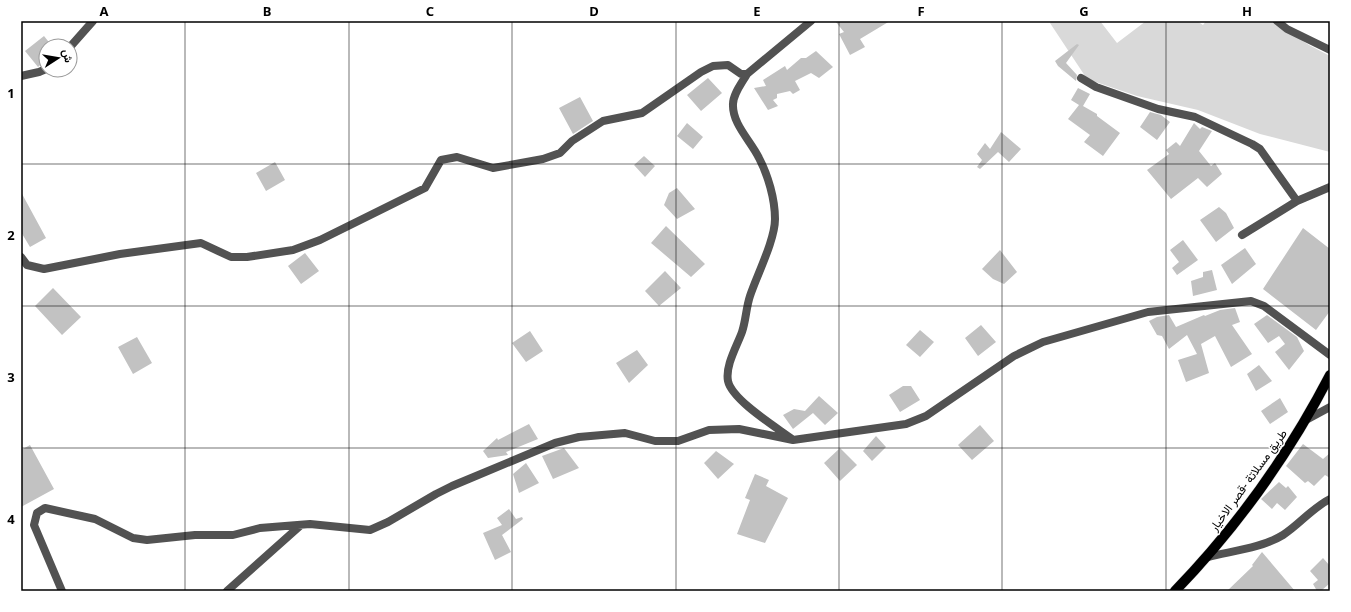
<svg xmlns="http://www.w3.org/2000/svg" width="1351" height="612" font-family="'Noto Sans',Vazirmatn,sans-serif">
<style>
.green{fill:#d9d9d9}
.building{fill:#c2c2c2}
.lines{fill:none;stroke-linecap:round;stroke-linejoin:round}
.primary-casing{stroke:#dbdbdb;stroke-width:11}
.minor{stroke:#525252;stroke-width:8}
.primary{stroke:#000;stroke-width:10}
.grid{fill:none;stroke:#000;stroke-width:1;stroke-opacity:0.55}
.labels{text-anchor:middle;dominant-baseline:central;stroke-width:3;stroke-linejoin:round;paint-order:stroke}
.street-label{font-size:12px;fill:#000;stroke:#fff}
.neatline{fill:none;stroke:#000;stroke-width:1.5}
.grid-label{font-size:13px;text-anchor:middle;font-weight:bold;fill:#000}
</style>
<rect width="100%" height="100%" fill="#fff"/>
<path class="green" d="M1052,21H1100L1117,43L1146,21H1197L1203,25L1206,21H1273L1309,45L1330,56V152L1260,134L1198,110L1137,96L1087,79L1050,23Z"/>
<path class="building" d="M835,21H890L860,39L865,47L850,55L839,34L844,32Z
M44,36L52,46H46V60L38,67L25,51Z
M1077,44L1079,45L1066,63L1077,75L1076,81L1058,66L1055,61Z
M816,51L833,67L819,78L811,73L795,81L800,90L793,94L790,91L777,94V98L773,100L778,106L768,110L754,88L766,86L763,80L785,66L787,70L801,58H806Z
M708,78L722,93L701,111L687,95Z
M1078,88L1090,94L1083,106L1097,114V116L1120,133L1103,156L1084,142L1090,135L1068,119L1079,105L1071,100Z
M580,97L593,121L573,134L559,108Z
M1150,112L1161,115L1170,122L1157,140L1140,127Z
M687,123L703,137L693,149L677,136Z
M1194,123L1200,129L1202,127L1212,131L1199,151L1211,166L1215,163L1222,174L1207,187L1198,178L1171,199L1147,170L1169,154L1166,150L1176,142L1180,146Z
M1001,132L1021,149L1009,162L998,152L980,169L977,167L982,160L977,154L985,143L990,149Z
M644,156L655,166L645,177L634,165Z
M275,162L285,180L266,191L256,173Z
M677,188L695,209L677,219L664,205L669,193Z
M21,192L46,238L30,247L21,232Z
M1219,207L1226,213L1234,228L1216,242L1200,220Z
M666,226L705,264L691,277L651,243Z
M1303,228L1330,249V311L1316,330L1263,289Z
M1183,240L1198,260L1177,275L1172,268L1179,262L1170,250Z
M1245,248L1256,264L1232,284L1221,265Z
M1000,250L1017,272L1004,284L993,279L982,269Z
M305,253L319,271L301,284L288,266Z
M1212,270L1217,290L1193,296L1191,281L1203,277V272Z
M665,271L681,288L659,306L645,291Z
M53,288L81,317L62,335L35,306Z
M1235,308L1240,322L1232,325L1252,354L1231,367L1215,336L1201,344L1209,373L1186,382L1178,360L1197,354L1187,335L1169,349L1162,336L1157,335L1149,321L1157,317L1169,315L1176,327L1204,315L1205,316L1220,310Z
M1267,315L1297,337L1304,351L1289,370L1275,352L1285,344L1279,336L1268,343L1254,324Z
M981,325L996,342L978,356L965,338Z
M920,330L934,342L920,357L906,345Z
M530,331L543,351L526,362L512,343Z
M137,337L152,363L133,374L118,347Z
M637,350L648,365L629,383L616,363Z
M1259,365L1272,381L1256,391L1247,374Z
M903,386H911L920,400L900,412L889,395Z
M819,396L838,413L825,425L813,413L793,429L783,415L794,409L805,411Z
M1280,398L1288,412L1270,424L1261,411Z
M529,424L538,439L506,452L508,455L488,458L483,451L497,438L498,440Z
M980,425L994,441L972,460L958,445Z
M876,436L886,447L872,461L863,451Z
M1303,444L1323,459L1330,453V478L1325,475L1314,486L1308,481L1305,483L1286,466Z
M30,445L54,489L21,507V450Z
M564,448L579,468L553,479L542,456Z
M840,448L857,465L840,481L824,463Z
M716,451L734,464L718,479L704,463Z
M526,463L539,483L519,493L513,474Z
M755,474L769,480L766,486L788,498L765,543L737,534L750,500L745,498Z
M1279,482L1286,488L1288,486L1297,497L1285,510L1277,503L1272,509L1261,499Z
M509,509L516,519L522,517L523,519L502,535L511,552L495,560L483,533L502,525L497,518Z
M1262,552L1295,591H1227L1253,566L1252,565Z
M1323,558L1330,566V583L1321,591H1317L1313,584L1318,580L1310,571Z"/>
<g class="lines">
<defs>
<path id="primary" d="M1175,591C1237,527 1289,454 1330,375"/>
</defs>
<use href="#primary" class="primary-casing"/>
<path class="minor" d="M1277,21L1287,29L1330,50
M70,47L93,21
M747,74C742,83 733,94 733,104C732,124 751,141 759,158C768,175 775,199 775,219C775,240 757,275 750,296C746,308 746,320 742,332C737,346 725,366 728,381C732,400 776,427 792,439
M21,76L39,72L46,69
M1081,78L1096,87L1158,109L1195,117L1252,144L1260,149L1297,201
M1242,235L1297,201L1330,187
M21,257L27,265L44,269L120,254L201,243L231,257H247L293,250L320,240L425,188L441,160L457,157L493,168L543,159L560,153L572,141L603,121L642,113L701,72L713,66L728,65L741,74H747L811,21
M1306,420L1330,407
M1208,557C1232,551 1262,548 1283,535C1300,524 1312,508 1330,499
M62,591L34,525L37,513L45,508L95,519L133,538L147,540L195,535H233L260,528L310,524L370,530L388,522L436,494L452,486L555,443L579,437L625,433L655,441H678L709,430L739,429L793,440L906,424L926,416L1014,356L1043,342L1148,312L1251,301L1264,306L1330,355
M227,591L301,525"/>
<use href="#primary" class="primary"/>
</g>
<path class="grid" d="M185,21V591M349,21V591M512,21V591M676,21V591M839,21V591M1002,21V591M1166,21V591M21,164H1330M21,306H1330M21,448H1330"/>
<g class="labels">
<g class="street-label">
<text transform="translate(1248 480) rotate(-54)">طريق مسلاتة -قصر الاخيار</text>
</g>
</g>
<rect width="1351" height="612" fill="none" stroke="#ffffff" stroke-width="44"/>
<g transform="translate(58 58) rotate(78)"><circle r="19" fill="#ffffff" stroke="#999999"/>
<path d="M0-3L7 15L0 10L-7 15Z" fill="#000000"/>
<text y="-6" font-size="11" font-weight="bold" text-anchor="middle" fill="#000000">ش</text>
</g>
<rect x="22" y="22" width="1307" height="568" class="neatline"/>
<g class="grid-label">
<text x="104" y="16">A</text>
<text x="267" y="16">B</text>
<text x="430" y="16">C</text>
<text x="594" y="16">D</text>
<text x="757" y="16">E</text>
<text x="921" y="16">F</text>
<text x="1084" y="16">G</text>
<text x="1247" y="16">H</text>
<text x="11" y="98">1</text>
<text x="11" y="240">2</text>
<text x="11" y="382">3</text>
<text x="11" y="524">4</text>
</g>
</svg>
